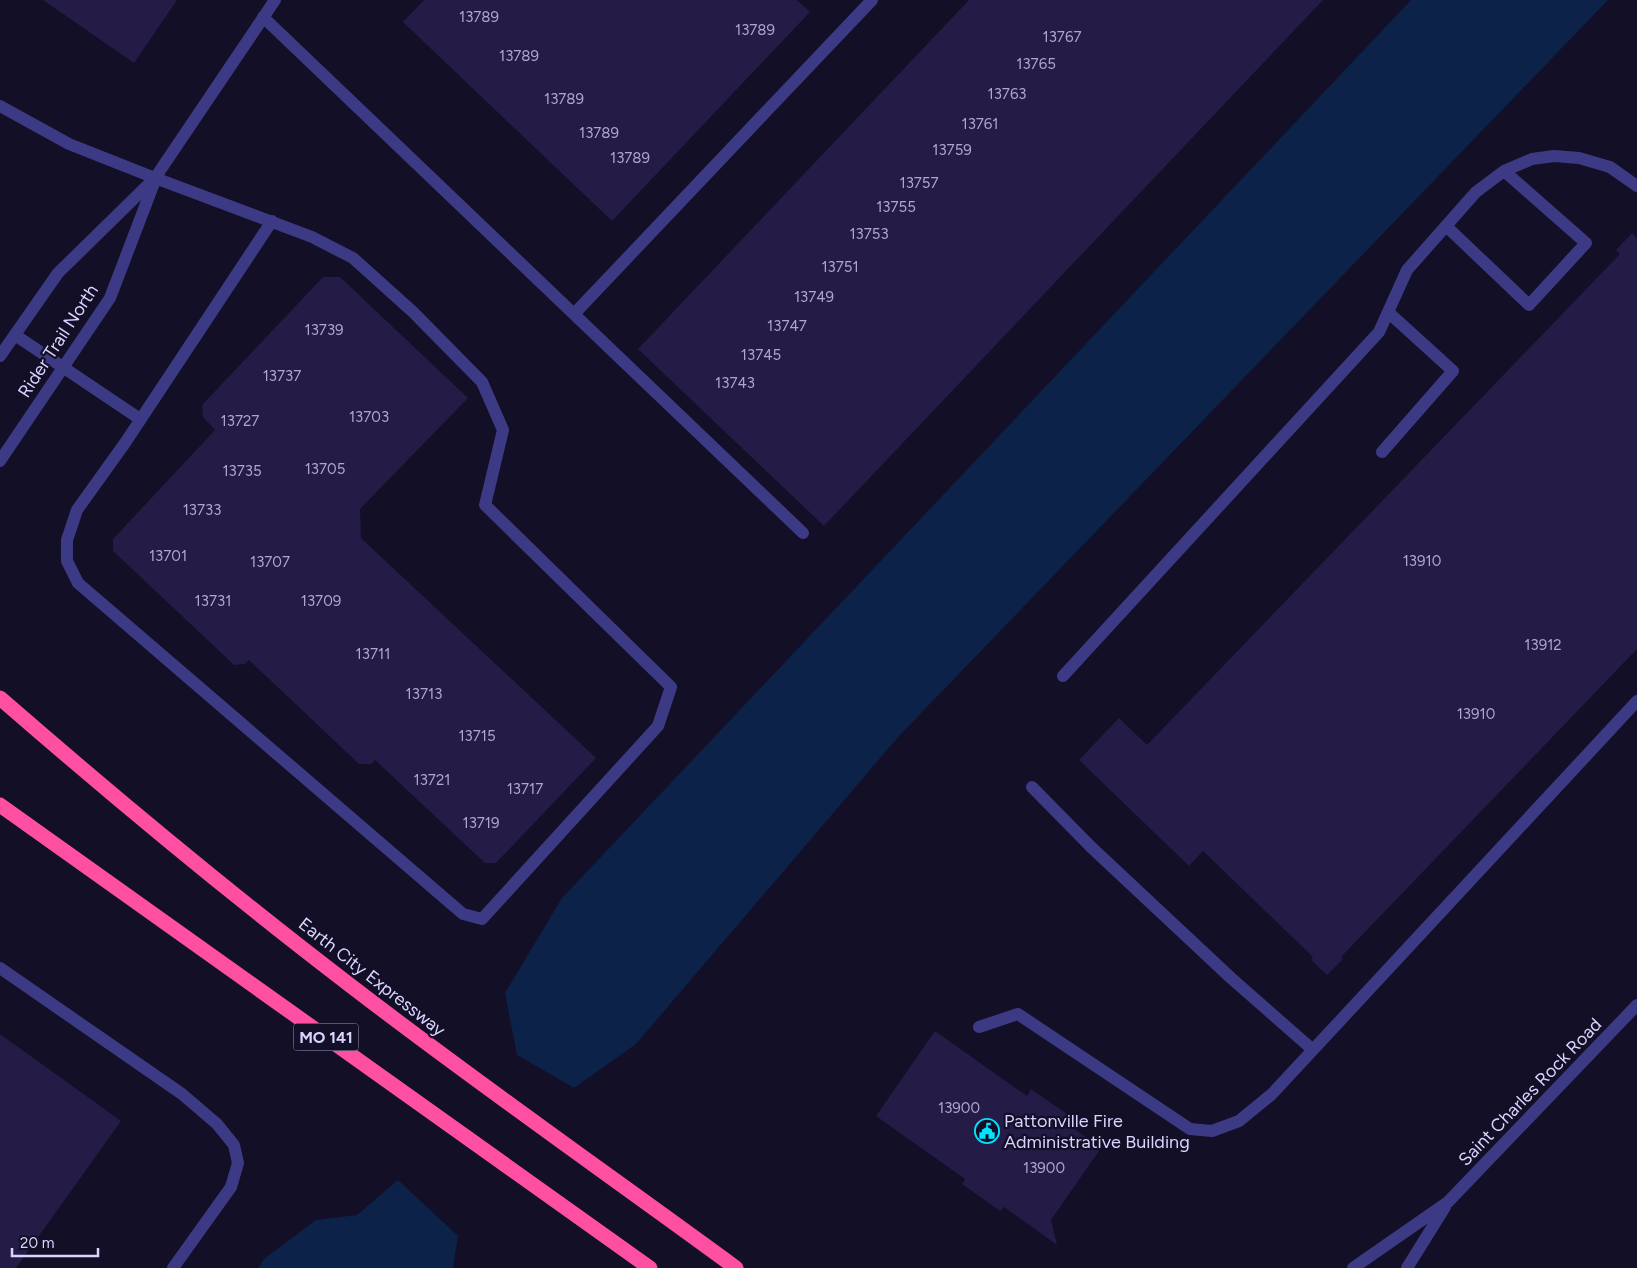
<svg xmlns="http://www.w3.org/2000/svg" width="1637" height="1268" font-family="Figtree,sans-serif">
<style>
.water{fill:#0c2248}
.building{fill:#241b47}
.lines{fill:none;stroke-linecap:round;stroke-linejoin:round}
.minor{stroke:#3d3a85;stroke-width:12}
.highway{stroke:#ff4fa3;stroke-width:15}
.labels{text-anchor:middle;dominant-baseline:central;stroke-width:4.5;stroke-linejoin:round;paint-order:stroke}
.number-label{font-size:15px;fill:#aca6d1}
.shield{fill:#130f26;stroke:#9e99be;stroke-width:1}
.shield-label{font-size:16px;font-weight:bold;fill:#d9d4ff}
.street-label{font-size:18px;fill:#d9d4ff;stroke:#130f26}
.poi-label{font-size:18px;fill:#d9d4ff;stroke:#130f26;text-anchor:start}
</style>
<rect width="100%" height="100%" fill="#130f26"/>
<path class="water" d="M1411,0H1608L899,736L636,1044L574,1088L517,1055L505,993L562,898Z
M398,1180L458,1236L453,1268H258L264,1259L316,1220L357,1215Z"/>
<path class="building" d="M43,0H177L134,63Z
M424,0H797L810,12L612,221L403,22Z
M969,0H1323L824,526L638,349Z
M1632,233L1637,238V649L1341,957L1343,959L1327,975L1311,960L1313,957L1203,851L1189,866L1079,760L1119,718L1147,745L1620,254L1616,250Z
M323,277H340L468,398L360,509L361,538L596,758L496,863H485L375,760L371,764H359L249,660L245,664L234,665L113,551V539L215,430L203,417L202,405Z
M935,1031L1027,1096L1031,1089L1067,1114L1062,1120L1101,1148L1051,1220L1057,1245L1004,1207L1000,1211L962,1184L965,1179L876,1116Z
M0,1034L121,1121L16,1268H0Z"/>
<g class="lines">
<path class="minor" d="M263,17L803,533
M0,106L69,144L155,178L312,237L353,258L413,312L482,382L503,430L485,505L671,687L658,726L482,919L463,914L78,583L67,561V540L77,510L125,443L272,221
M1446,226L1529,305L1586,243L1504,171
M574,314L872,0
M15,335L140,419
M0,356L58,273L155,178L275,0
M1382,452L1453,371L1388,312
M0,461L110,298L154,183
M1063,676L1379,332L1407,270L1476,192L1504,171L1532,159L1554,156L1579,158L1610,167L1637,186
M1032,787L1091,847L1231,978L1313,1050
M0,968L182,1094L217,1124L234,1145L238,1163L231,1187L173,1268
M979,1027L1018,1014L1190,1129L1212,1131L1239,1121L1272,1094L1637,701
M1353,1268L1448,1202L1637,1005
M1407,1268L1445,1207"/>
<path class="highway" d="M0,698C115,798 233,896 355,989C480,1085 609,1175 736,1268
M0,805L650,1268"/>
</g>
<defs>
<symbol id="civic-ring" viewBox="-11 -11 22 22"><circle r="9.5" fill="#130f26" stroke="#00e5ff" stroke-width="1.5"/><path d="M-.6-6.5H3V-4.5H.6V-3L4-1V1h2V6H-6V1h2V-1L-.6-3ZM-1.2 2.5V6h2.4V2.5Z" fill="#00e5ff"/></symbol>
</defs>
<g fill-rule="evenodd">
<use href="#civic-ring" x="973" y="1117" width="28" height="28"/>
</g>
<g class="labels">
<g class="number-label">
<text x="479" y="17">13789</text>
<text x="755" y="30">13789</text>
<text x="1062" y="37">13767</text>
<text x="519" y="56">13789</text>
<text x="1036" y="64">13765</text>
<text x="1007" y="94">13763</text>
<text x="564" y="99">13789</text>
<text x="980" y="124">13761</text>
<text x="599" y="133">13789</text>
<text x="952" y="150">13759</text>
<text x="630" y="158">13789</text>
<text x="919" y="183">13757</text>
<text x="896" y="207">13755</text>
<text x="869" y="234">13753</text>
<text x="840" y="267">13751</text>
<text x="814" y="297">13749</text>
<text x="787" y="326">13747</text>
<text x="324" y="330">13739</text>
<text x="761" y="355">13745</text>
<text x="282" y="376">13737</text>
<text x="735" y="383">13743</text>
<text x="369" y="417">13703</text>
<text x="240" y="421">13727</text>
<text x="325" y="469">13705</text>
<text x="242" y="471">13735</text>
<text x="202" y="510">13733</text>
<text x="168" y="556">13701</text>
<text x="1422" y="561">13910</text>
<text x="270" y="562">13707</text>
<text x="213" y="601">13731</text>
<text x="321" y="601">13709</text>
<text x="1543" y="645">13912</text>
<text x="373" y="654">13711</text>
<text x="424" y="694">13713</text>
<text x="1476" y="714">13910</text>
<text x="477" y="736">13715</text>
<text x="432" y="780">13721</text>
<text x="525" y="789">13717</text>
<text x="481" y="823">13719</text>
<text x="959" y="1108">13900</text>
<text x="1044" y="1168">13900</text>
</g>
<rect class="shield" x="293.5" y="1023.5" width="65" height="27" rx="4"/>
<g class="shield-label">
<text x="326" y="1037">MO 141</text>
</g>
<g class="street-label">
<text transform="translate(58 341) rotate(-57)">Rider Trail North</text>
<text transform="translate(372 977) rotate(38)">Earth City Expressway</text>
<text transform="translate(1530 1092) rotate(-46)">Saint Charles Rock Road</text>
</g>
<g class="poi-label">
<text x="1004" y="1121">Pattonville Fire<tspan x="1004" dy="21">Administrative Building</tspan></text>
</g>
</g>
<path d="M12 1248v8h86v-8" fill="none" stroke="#d9d4ff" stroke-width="2.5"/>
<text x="20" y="1248" font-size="15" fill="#d9d4ff" stroke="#130f26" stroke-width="4" paint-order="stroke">20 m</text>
</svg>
